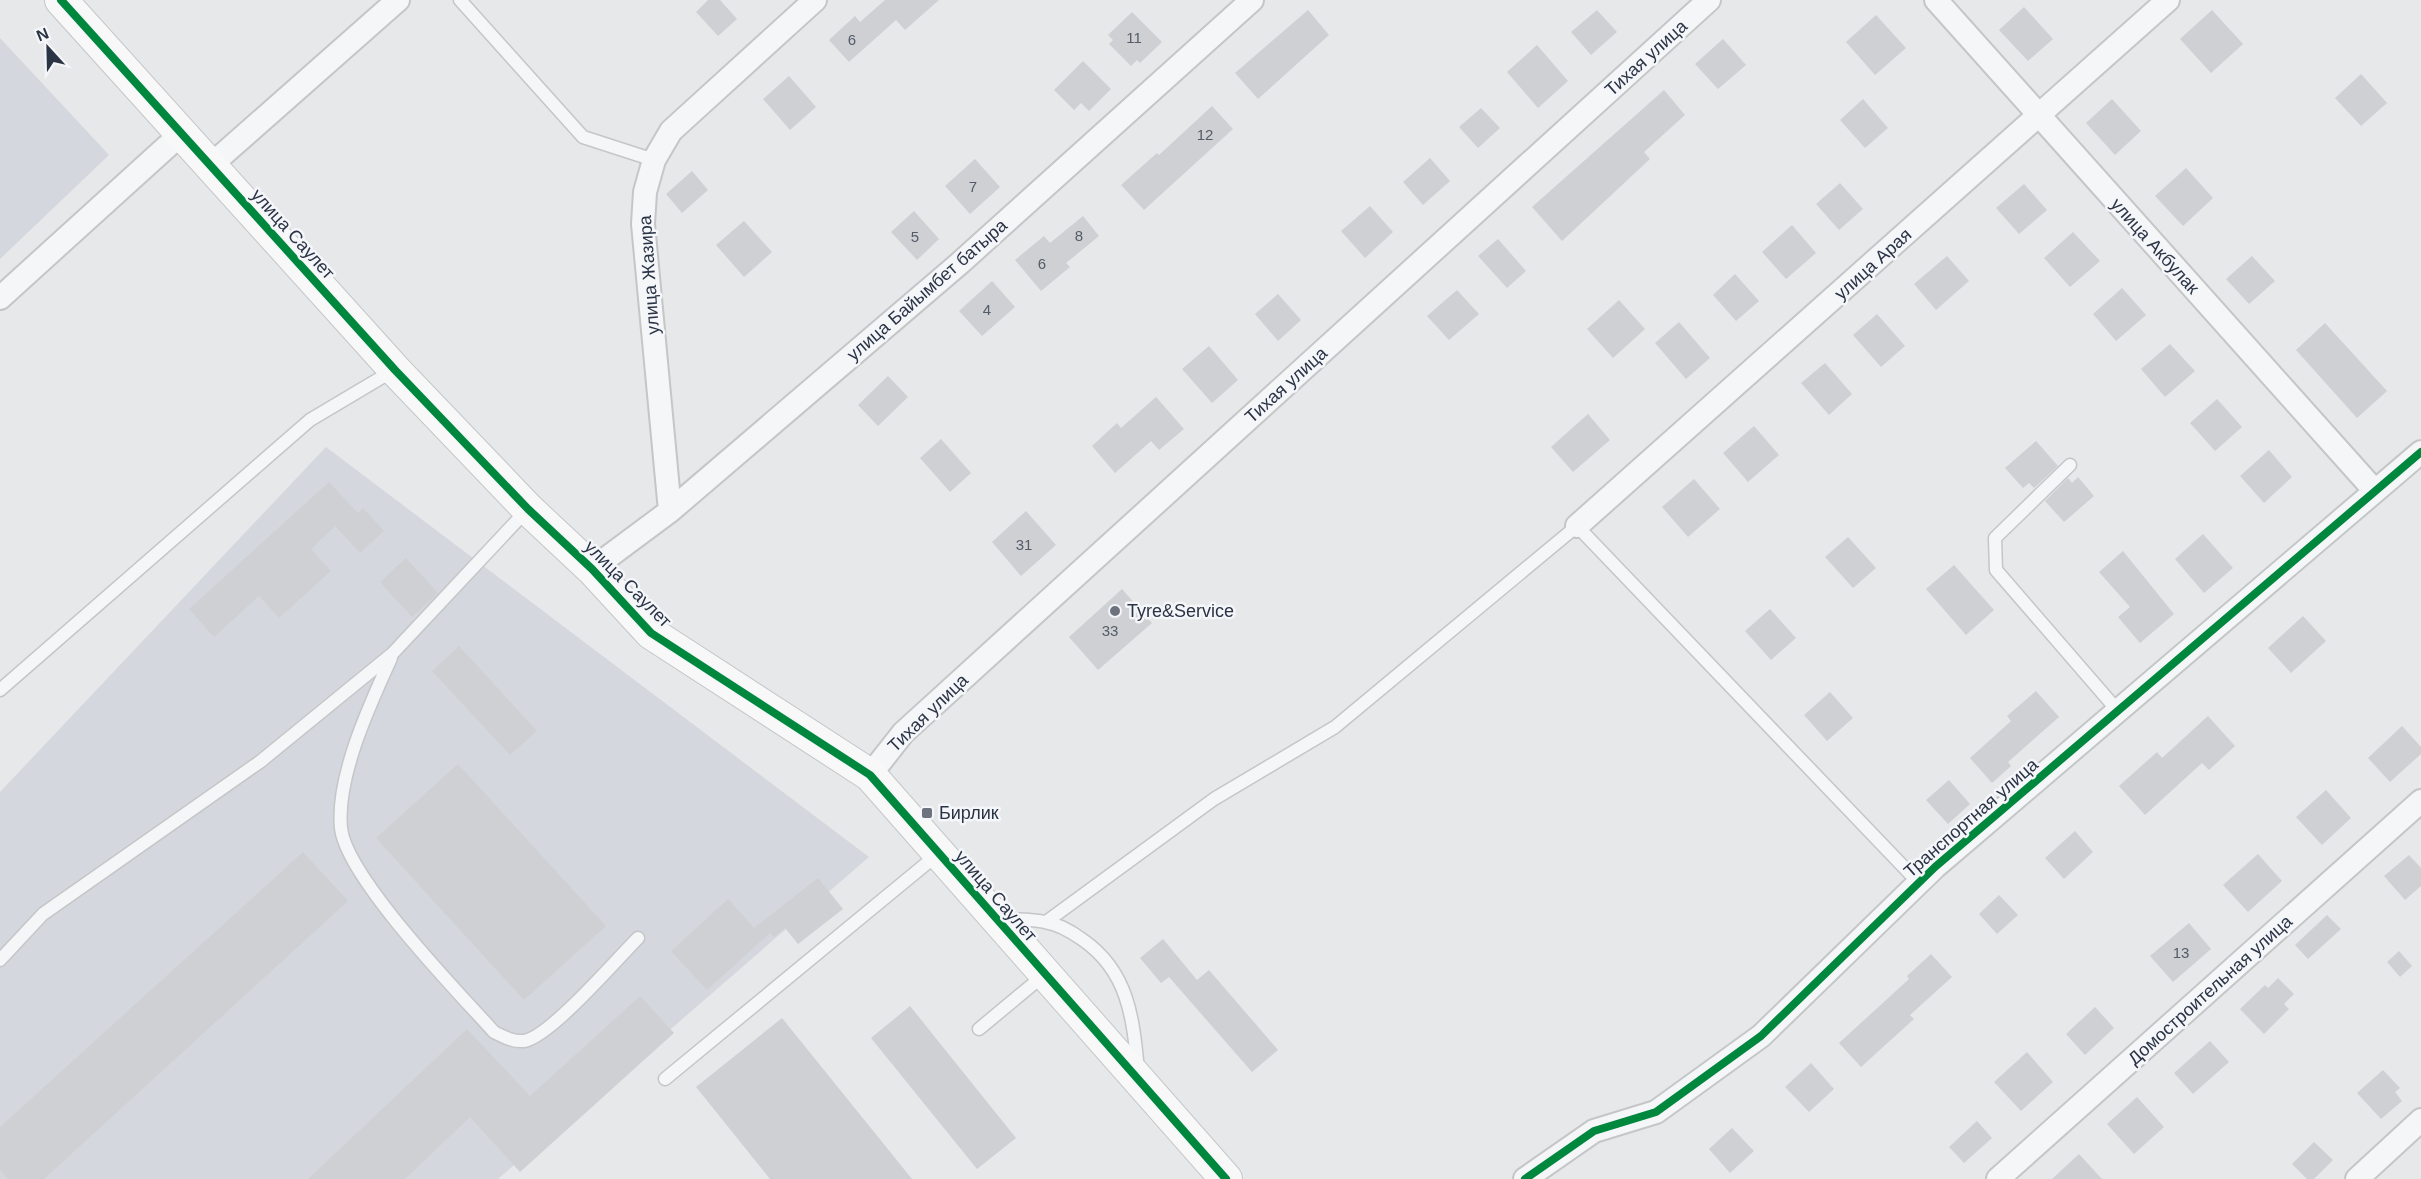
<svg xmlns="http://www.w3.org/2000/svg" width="2421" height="1179" font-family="Arial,sans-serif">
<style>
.built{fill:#d4d7dd}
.building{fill:#ced0d3}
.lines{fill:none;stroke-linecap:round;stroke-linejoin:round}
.lane-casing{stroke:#c4c6c8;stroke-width:15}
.street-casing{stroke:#c4c6c8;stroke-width:26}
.secondary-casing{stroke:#c4c6c8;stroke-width:34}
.lane{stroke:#f5f6f7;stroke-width:12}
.street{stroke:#f5f6f7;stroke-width:22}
.secondary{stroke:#f8f8f8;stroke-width:32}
.cycleway-casing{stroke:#f4f6f9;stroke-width:11}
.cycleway{stroke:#00873e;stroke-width:8}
.poi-dot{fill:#6c737f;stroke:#f4f6f9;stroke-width:2}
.labels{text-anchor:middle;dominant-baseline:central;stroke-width:5;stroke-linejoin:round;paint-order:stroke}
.number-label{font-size:15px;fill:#545c69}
.street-label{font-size:18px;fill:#2b3445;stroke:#f4f6f9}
.poi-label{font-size:18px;fill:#2b3445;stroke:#f4f6f9;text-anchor:start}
</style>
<rect width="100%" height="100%" fill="#e6e8ea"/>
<path class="built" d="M0,38L109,155L0,259Z
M326,447L869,857L498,1179H0V792Z"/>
<path class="building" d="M708,0H720L737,19L718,36L696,12Z
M885,0H939L905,30L896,20L849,62L829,40L855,16L860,22Z
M2024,7L2053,39L2028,61L1999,30Z
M1308,10L1329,35L1258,99L1235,73Z
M1597,10L1617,32L1591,55L1571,32Z
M2212,10L2243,44L2211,73L2180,39Z
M1132,12L1162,42L1140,63L1137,60L1131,66L1109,44L1113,40L1108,35Z
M1876,15L1906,48L1875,75L1846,42Z
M1723,39L1746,65L1718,89L1695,64Z
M1537,45L1568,81L1538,108L1507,72Z
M1083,61L1111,89L1089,111L1081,103L1074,110L1054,90Z
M2361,74L2387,103L2361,126L2335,98Z
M789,76L816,107L790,130L763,99Z
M1664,90L1685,115L1644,152L1650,159L1562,241L1532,207Z
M1863,99L1888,128L1865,148L1840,120Z
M2112,99L2141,131L2115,155L2086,123Z
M1212,106L1233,129L1144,210L1121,185L1157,153L1159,155Z
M1481,108L1500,128L1478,148L1459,127Z
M1430,158L1450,181L1423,205L1403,182Z
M975,159L1000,187L970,214L945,186Z
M2186,168L2213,198L2183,226L2155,196Z
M692,171L708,190L682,213L666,194Z
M1840,183L1863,209L1839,230L1816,204Z
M2024,184L2047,210L2019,234L1996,208Z
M1370,206L1393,232L1365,258L1341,231Z
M914,211L939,239L917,260L891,232Z
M1083,216L1099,236L1066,263L1070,267L1041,291L1015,260L1044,236L1050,243Z
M744,221L772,252L744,277L716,245Z
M1792,225L1816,253L1786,279L1762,252Z
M2073,232L2100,261L2070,287L2044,258Z
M1498,239L1526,271L1507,288L1478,256Z
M1947,256L1969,281L1936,310L1914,284Z
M2252,256L2275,281L2249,304L2226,279Z
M1735,274L1759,301L1736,321L1713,295Z
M992,281L1015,307L982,336L959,311Z
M2122,288L2146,315L2116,341L2093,314Z
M1457,290L1479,314L1449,340L1427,316Z
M1278,294L1301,320L1278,341L1255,314Z
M1619,300L1645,329L1613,358L1587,329Z
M1877,314L1905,346L1881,367L1853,335Z
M1679,322L1710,358L1686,379L1655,343Z
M2325,323L2387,391L2357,418L2296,350Z
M2170,344L2195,371L2165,397L2141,369Z
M1209,346L1238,380L1212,403L1182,369Z
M1825,363L1852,394L1829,415L1801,383Z
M888,376L908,397L878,426L858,405Z
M1156,397L1184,429L1159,450L1151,441L1115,473L1092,446L1117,423L1121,428Z
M2217,399L2242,427L2215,451L2190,423Z
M1588,414L1610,440L1573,472L1551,447Z
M1754,426L1779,455L1748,482L1723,453Z
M941,439L971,473L950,492L920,458Z
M2036,441L2058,466L2034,488L2029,483L2023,488L2005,468Z
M2269,450L2292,477L2264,503L2240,476Z
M2078,477L2094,496L2064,522L2045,501L2068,478L2072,483Z
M1694,479L1720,509L1688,537L1662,507Z
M329,482L358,513L363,508L384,531L360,553L335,526L311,549L331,571L279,618L259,596L214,637L189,609Z
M1026,511L1056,545L1021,576L992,542Z
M2203,534L2233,568L2204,593L2175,559Z
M1848,537L1876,568L1853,588L1825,557Z
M2123,551L2174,614L2140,643L2118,617L2130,607L2099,572Z
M406,558L438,593L412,617L380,582Z
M1954,565L1994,610L1966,635L1926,589Z
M1122,589L1152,623L1098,670L1069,637Z
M1770,609L1796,638L1771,660L1745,631Z
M2303,616L2326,641L2291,673L2268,648Z
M459,646L537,731L510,755L432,671Z
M2036,691L2059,717L2008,762L2011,766L1992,783L1970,758L2011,721L2007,716Z
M1830,692L1853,718L1827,741L1804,715Z
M2208,716L2235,746L2209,770L2202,763L2145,815L2119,786L2157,752L2162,758Z
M2402,726L2421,747V754L2390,782L2368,758Z
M458,764L606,926L524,1000L376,838Z
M1949,780L1970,804L1948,824L1926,800Z
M2326,790L2351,818L2322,845L2296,817Z
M2075,831L2093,852L2064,879L2045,858Z
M303,852L348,901L44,1179H8L0,1170V1127Z
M2258,854L2282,881L2248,912L2223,885Z
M2409,855L2421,868V886L2405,900L2384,876Z
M818,878L843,909L798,944L785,928L774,937L770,933L707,990L671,951L728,899L754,928Z
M1999,895L2018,915L1997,934L1979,914Z
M2327,915L2341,929L2308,959L2295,945Z
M2189,923L2211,949L2173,982L2150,956Z
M1163,939L1197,980L1209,970L1278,1050L1252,1072L1169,977L1161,983L1140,958Z
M2399,951L2412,966L2400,977L2387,962Z
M1931,954L1952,977L1910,1015L1914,1019L1861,1067L1839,1043L1909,979L1907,976Z
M2278,978L2294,994L2284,1004L2289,1009L2264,1034L2240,1009L2265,985L2268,988Z
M640,996L674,1033L520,1172L470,1117L405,1179H308L467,1029L530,1096Z
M910,1006L1016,1138L977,1169L871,1038Z
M2095,1007L2114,1028L2085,1055L2066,1034Z
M782,1018L912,1179H770L696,1087Z
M2210,1041L2229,1062L2193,1094L2174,1073Z
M2027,1052L2053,1082L2021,1111L1994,1082Z
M1811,1063L1834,1089L1809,1112L1785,1087Z
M2383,1070L2400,1088L2395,1092L2402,1101L2381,1119L2357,1093Z
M2137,1097L2164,1127L2134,1154L2107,1124Z
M1977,1121L1992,1138L1964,1163L1949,1147Z
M1732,1128L1754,1151L1730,1173L1709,1149Z
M2314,1142L2333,1160L2314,1179H2307L2292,1164Z
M2079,1154L2102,1179H2052Z"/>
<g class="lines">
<defs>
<path id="lane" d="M460,0L583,137L654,160
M2070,465L1995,538L1996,570L2118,711
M391,658C370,704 336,777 341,828C346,877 458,992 494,1032C504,1037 513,1042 524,1041C550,1037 617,959 638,938
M0,690L310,420L394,370
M1004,919C1017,920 1032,919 1045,922C1058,924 1072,932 1083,940C1129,972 1133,1019 1138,1070
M1046,922L1214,799L1335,727L1577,526L1919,883
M0,960L43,914L261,761L392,654L527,510
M979,1029L1044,975
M665,1079L938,854"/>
<path id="street" d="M1936,0L2375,491
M211,165L398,0
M0,298L182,133
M670,511L643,224L645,192L654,160L671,131L815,0
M1577,526L2168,0
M592,569L670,511L960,263L1252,0
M870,775L903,733L1709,0
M1525,1179L1594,1131L1656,1112L1761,1036L1935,867L2421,452
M1998,1179L2421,801
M2357,1179L2421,1120"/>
<path id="secondary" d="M61,0L395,370L528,509L592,569L651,633L870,775L1226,1179"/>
</defs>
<use href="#lane" class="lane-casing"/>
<use href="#street" class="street-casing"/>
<use href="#secondary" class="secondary-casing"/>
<use href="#lane" class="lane"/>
<use href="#street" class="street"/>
<use href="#secondary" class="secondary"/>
<defs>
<path id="cycleway" d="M61,0L395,370L528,509L592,569L651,633L870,775L1226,1179
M1525,1179L1594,1131L1656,1112L1761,1036L1935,867L2421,452"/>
</defs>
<use href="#cycleway" class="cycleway-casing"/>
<use href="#cycleway" class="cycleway"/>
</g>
<g class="poi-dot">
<circle cx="1115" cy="611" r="6"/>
<rect x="921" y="807" width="12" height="12" rx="3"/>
</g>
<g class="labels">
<g class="number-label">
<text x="1134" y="37">11</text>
<text x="852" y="39">6</text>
<text x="1205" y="134">12</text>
<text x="973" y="186">7</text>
<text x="1079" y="235">8</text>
<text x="915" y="236">5</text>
<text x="1042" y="263">6</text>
<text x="987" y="309">4</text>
<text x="1024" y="544">31</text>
<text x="1110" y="630">33</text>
<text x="2181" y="952">13</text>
</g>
<g class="street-label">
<text transform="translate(1646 58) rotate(-42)">Тихая улица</text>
<text transform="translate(293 234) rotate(48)">улица Саулет</text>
<text transform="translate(2155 246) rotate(48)">улица Акбулак</text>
<text transform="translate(1873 264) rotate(-42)">улица Арая</text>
<text transform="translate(649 275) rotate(-94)">улица Жазира</text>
<text transform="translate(927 290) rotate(-41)">улица Байымбет батыра</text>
<text transform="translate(1286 385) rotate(-42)">Тихая улица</text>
<text transform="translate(628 584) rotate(45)">улица Саулет</text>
<text transform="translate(928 713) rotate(-44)">Тихая улица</text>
<text transform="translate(1971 818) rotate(-41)">Транспортная улица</text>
<text transform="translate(996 896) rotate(49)">улица Саулет</text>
<text transform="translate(2210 990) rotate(-42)">Домостроительная улица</text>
</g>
<g class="poi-label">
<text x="1127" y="611">Tyre&amp;Service</text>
<text x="939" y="813">Бирлик</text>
</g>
</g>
<g transform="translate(48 48) rotate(338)" stroke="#f4f6f9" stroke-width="4.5" paint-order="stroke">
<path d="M0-4.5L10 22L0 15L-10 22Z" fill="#2b3445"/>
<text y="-9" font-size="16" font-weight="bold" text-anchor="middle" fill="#2b3445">N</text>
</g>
</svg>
